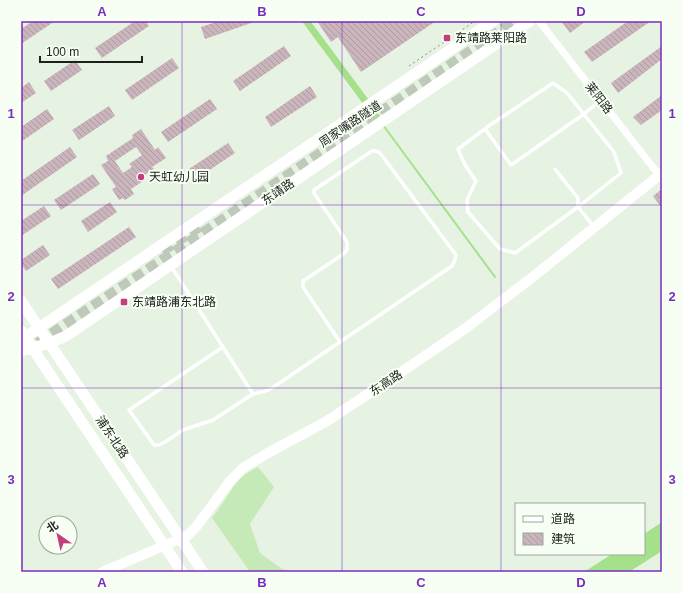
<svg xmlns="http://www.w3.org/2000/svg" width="683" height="593" font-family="Arial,'Noto Sans SC',sans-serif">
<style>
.grass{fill:#c6eab7}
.water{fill:#a5e18b}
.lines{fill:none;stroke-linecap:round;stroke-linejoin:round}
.stream{stroke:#a5e18b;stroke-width:2}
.canal{stroke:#a5e18b;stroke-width:7}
.building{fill:url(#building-back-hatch);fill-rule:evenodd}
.primary-tunnel{stroke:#bec9ba;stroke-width:11;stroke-dasharray:11 5.5;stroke-linecap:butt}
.path{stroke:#858d82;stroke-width:1;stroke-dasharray:2 3;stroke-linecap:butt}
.lane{stroke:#fff;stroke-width:3.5}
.street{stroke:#fff;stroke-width:7}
.secondary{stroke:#fff;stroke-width:10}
.primary{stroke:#fff;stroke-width:11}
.grid{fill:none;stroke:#7b2cbf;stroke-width:1;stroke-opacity:0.55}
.poi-dot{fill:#c43d7c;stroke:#f7fff4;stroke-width:1.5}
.labels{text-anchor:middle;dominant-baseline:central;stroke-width:4;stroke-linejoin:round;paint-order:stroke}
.poi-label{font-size:12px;fill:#1c201a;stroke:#f7fff4;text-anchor:start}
.street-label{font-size:12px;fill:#1c201a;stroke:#f7fff4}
.neatline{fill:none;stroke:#7b2cbf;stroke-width:1.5}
.grid-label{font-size:13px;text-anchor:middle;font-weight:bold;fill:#7b2cbf}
</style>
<defs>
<pattern id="building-back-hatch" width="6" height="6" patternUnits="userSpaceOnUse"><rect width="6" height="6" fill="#cbb5bc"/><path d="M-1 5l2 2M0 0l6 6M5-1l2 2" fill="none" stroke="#ae9ba1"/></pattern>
</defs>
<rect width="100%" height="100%" fill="#e7f3e2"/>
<path class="grass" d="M258,467L274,487L250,524L260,553L282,569L294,572H250L212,518C223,505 230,489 242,477C246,473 253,470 258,467Z"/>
<path class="water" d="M662,522V551L629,572H584L612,554H644V534Z"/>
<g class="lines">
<path class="stream" d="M383,125L495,277"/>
<path class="canal" d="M306,21L366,102
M371,109L378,119"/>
</g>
<path class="building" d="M33,21H55L21,44V29Z
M135,21H146L149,26L102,58L95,48Z
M219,21H254V22L205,39L201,27Z
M317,21H436L361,72L338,37L331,42Z
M561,21H586L570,33Z
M628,21H651L592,62L584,52Z
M284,46L291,56L240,91L233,81Z
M662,46V59L618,93L611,83Z
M172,58L179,68L132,100L125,90Z
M75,60L82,70L51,91L44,81Z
M29,82L36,93L21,103V88Z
M310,86L317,97L271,127L265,117Z
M662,95V110L641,125L633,117Z
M210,99L217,109L168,142L161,132Z
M109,106L115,116L79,140L72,130Z
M47,109L54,119L21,142V127Z
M141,129L155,150L158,147L166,158L152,167L154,169L140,178L143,181L131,189L134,194L125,200L123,198L119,200L112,189L116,187L101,165L108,161L106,156L133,138L132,135ZM136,147L142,155L129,164L132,167L123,173L115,161Z
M228,143L235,153L196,179L189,169Z
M70,147L77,157L21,196V181Z
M93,174L100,184L61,210L54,200Z
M662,189V208L653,196Z
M110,202L117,212L88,232L81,221Z
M44,206L51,216L21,236V221Z
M129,227L136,237L58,289L51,279Z
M43,245L50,255L26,271L21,264V260Z"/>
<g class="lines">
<path class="primary-tunnel" d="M162,251L203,224
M38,343L209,229L515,21"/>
<path class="path" d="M409,66L475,21"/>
<path class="lane" d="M553,83L567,93L614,152L621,173L578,207L515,253L500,249L468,212L467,200L476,181L465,165L458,149L490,125Z
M485,129L511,165L584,114L601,100
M555,169L578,198V207L594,227
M171,266L253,394
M223,347L129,410L154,445H159L165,442L183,430L213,420L253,394L266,391L272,388L452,266L455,260L456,255L380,153L376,151H372L314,190V193L347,242V250L342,255L303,281V287L340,342"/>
<path class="street" d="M539,21L659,175"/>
<path class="secondary" d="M102,572L187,536L196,527L231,480L243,468L266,454L327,421L400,373L466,328L534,276L662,173"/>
<path class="primary" d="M21,301L203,572
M21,331L182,572
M21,340L493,21
M21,351L50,343L66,336L530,21"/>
</g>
<path class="grid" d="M182,21V572M342,21V572M501,21V572M21,205H662M21,388H662"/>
<g class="poi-dot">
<rect x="443" y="34" width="8" height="8" rx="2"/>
<circle cx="141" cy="177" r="4"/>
<rect x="120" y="298" width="8" height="8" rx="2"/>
</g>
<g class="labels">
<g class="poi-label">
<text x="455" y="38">东靖路莱阳路</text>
<text x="149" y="177">天虹幼儿园</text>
<text x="132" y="302">东靖路浦东北路</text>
</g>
<g class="street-label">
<text transform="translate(599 98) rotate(52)">莱阳路</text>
<text transform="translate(350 124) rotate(-34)">周家嘴路隧道</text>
<text transform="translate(278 192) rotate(-34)">东靖路</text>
<text transform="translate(386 383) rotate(-33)">东高路</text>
<text transform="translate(112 437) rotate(56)">浦东北路</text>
</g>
</g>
<rect width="683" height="593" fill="none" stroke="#f7fff4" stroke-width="44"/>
<rect x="515" y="503" width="130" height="52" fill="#f7fff4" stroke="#9fa69d"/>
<rect x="523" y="516" width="20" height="6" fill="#ffffff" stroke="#9fa69d"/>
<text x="551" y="523" font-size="12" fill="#1c201a">道路</text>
<rect x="523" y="533" width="20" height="12" fill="url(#building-back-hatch)" stroke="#9fa69d"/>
<text x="551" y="543" font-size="12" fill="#1c201a">建筑</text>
<g transform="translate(58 535) rotate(326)"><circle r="19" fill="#f7fff4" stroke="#9fa69d"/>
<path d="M0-3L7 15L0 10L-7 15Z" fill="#c43d7c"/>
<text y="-6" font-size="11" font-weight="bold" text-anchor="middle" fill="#1c201a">北</text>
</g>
<path d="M40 56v6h102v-6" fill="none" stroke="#1c201a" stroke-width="2"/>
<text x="46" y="56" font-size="12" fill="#1c201a" stroke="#f7fff4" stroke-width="3" paint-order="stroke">100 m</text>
<rect x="22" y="22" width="639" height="549" class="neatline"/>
<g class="grid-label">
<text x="102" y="16">A</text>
<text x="262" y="16">B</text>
<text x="421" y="16">C</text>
<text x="581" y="16">D</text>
<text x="11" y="118">1</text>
<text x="672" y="118">1</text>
<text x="11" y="301">2</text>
<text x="672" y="301">2</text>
<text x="11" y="484">3</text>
<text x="672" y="484">3</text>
<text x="102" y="587">A</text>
<text x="262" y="587">B</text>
<text x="421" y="587">C</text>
<text x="581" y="587">D</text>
</g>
</svg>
